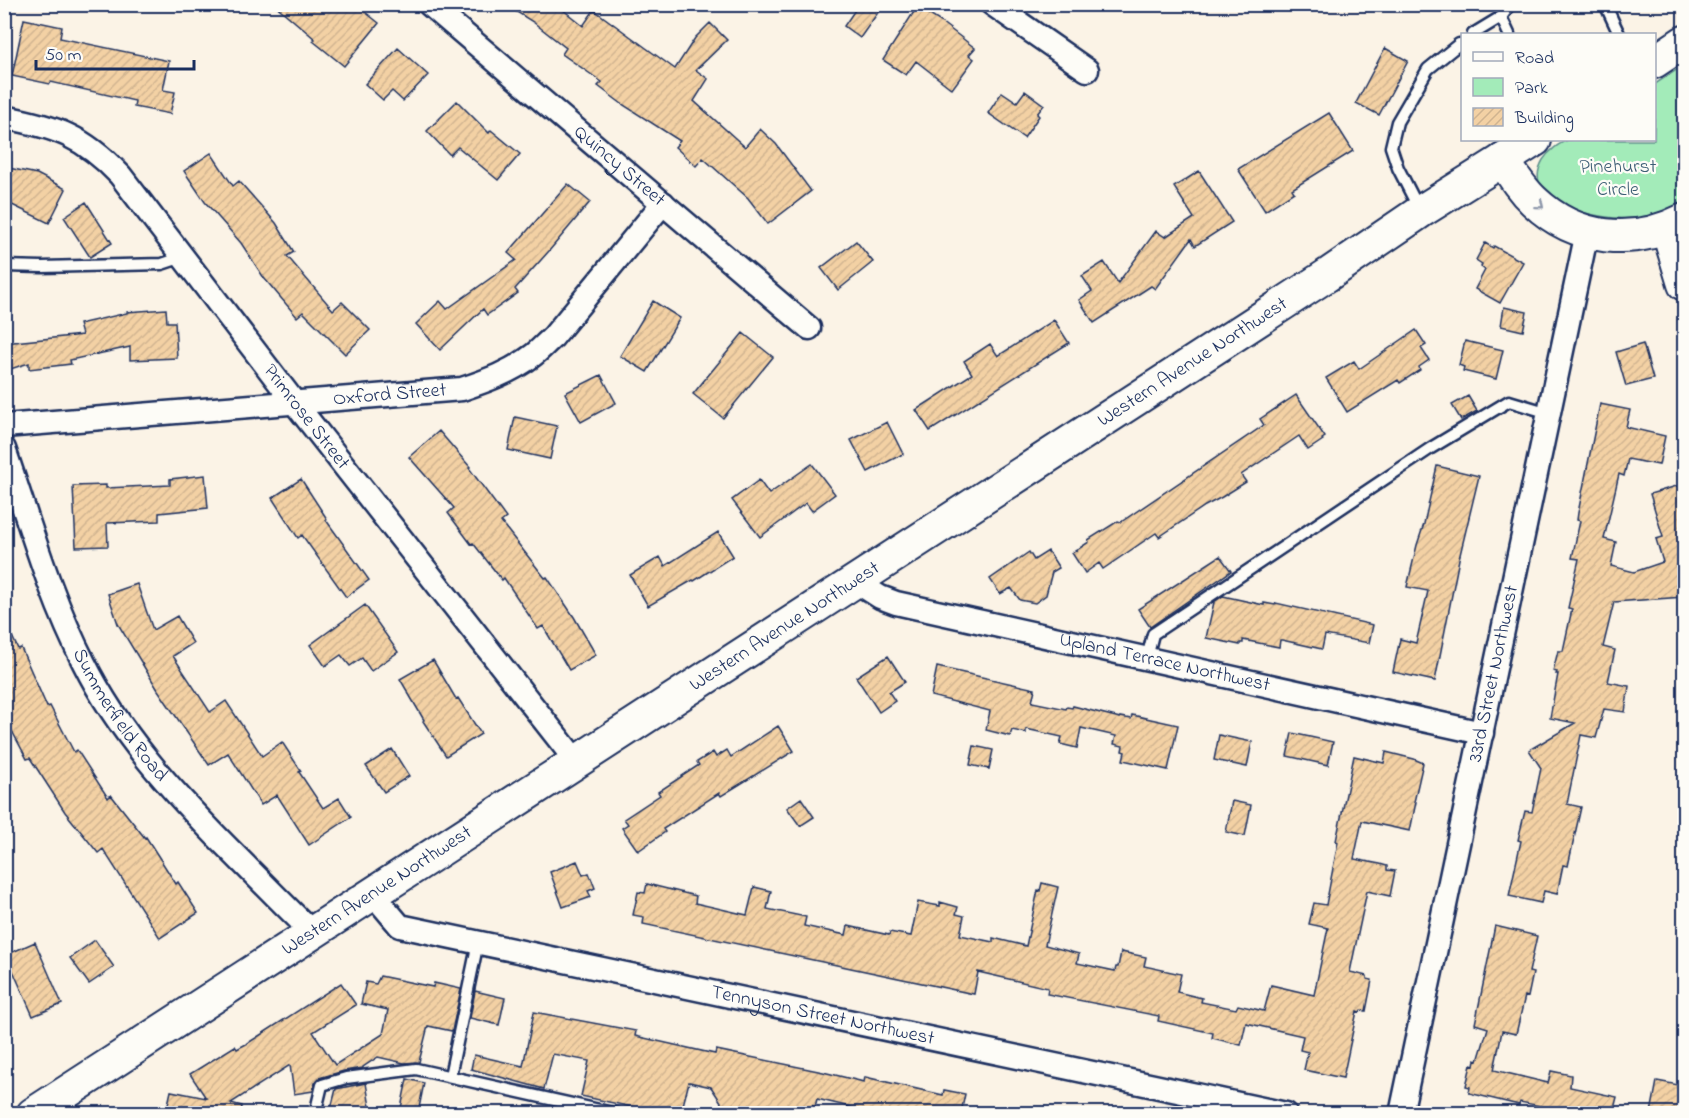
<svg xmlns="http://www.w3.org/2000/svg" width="1689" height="1118" font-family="'Indie Flower',sans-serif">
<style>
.green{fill:#a3ebb9;stroke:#5f8d8c;stroke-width:1.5}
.building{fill:url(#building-hatch);stroke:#1b2f5e;stroke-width:1.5}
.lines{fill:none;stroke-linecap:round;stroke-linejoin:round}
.lane-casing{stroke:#1b2f5e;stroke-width:15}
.street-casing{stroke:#1b2f5e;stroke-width:27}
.secondary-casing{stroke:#1b2f5e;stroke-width:36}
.lane{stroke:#fdfcf7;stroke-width:10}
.street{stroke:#fdfcf7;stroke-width:22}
.secondary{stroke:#fdfcf7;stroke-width:32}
.oneway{stroke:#8c96aa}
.labels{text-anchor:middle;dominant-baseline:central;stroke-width:4.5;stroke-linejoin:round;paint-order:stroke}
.street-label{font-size:20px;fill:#1b2f5e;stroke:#fdfcf7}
.park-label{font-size:20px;fill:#3d5e75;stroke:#fdfcf7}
</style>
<defs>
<pattern id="building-hatch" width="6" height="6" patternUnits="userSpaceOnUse" patternTransform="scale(1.5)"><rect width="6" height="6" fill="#f3d1a4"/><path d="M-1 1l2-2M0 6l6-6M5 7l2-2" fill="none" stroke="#d0b490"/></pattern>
</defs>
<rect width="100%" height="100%" fill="#fbf3e6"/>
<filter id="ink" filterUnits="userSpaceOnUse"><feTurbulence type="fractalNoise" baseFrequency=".0167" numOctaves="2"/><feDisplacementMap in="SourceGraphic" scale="12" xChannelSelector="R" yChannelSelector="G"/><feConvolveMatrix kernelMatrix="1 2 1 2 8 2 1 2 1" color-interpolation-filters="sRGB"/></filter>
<g filter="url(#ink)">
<path class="green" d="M1684,65V202C1668,210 1651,217 1632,218C1604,221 1517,205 1543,160C1548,152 1559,143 1568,140C1574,138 1584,140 1590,140C1612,140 1633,140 1654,140L1655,84Z"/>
<path class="building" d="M274,4H355L379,23L344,66L313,41L315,39Z
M504,4H556L583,26L594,10L675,69L695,38L710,23L727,40L696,70L708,79L694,101L745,147L760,129L776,144L811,191L768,224L748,198L703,158L696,166L675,147L680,141L622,104L598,86L602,82L562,54L566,48L533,22Z
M859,4H884L860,38L844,26Z
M917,7L941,22L975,48L969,55L974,59L952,89L916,61L906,75L883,60Z
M24,19L62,27L60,38L169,61L163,90L175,92L170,114L134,107L135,101L51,82L50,84L12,76Z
M398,48L428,75L403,101L392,91L383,100L365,84Z
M1385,48L1408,61L1379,115L1356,103Z
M1025,91L1044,105L1037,114L1039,116L1024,138L988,113L1002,92L1017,102Z
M457,101L489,133L491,130L520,154L498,180L458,147L450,155L427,131Z
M1329,113L1353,151L1292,189L1294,192L1265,211L1238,169Z
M211,153L233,186L239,181L276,223L294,252L287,256L333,310L342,302L370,330L345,354L303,312L297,317L264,278L241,243L205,202L184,171Z
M4,167L37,174L66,189L49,223L4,201Z
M1199,171L1232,222L1195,246L1191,239L1155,289L1151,286L1094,323L1079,300L1092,291L1082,276L1104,262L1118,283L1156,231L1165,237L1194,218L1174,187Z
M568,184L590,202L549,251L515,289L518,293L487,315L483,309L440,350L416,324L440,301L447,309L516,260L508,253Z
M86,202L112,243L90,257L64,217Z
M856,241L873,262L838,290L821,268Z
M1485,243L1493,248L1494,246L1523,262L1500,303L1475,289L1485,270L1481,267L1482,264L1476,260Z
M653,301L680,318L647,372L620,356Z
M1504,307L1527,312L1523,331L1501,326Z
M166,309L167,322H175L177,358L130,360V347L70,360L71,364L29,369V363L4,371V343L82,335L79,324L127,313V312Z
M1054,320L1069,343L930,431L916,410L972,374L964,361L990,344L998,356Z
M1416,330L1426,345L1421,348L1429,360L1419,367L1420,370L1400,383L1398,380L1347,412L1326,378L1354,361L1359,369Z
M743,333L773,357L723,418L693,394Z
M1465,341L1503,350L1496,379L1463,371L1464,367L1459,365Z
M1643,344L1653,379L1626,386L1616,352Z
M601,375L616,403L581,422L565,393Z
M1296,395L1325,437L1322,439L1323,440L1308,450L1299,436L1241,475L1246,482L1222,497L1205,506L1159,537L1156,533L1103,569L1099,563L1085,573L1072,553L1089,542L1088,540L1118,521L1121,522L1264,425L1260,419Z
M1468,396L1477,411L1461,420L1452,405Z
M1600,404L1630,410L1626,427L1665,436L1659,465L1628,459L1624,476L1619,474L1604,539L1616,542L1611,566L1634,572L1663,562L1656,539L1663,537L1650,494L1680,485L1684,502V597L1614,602L1603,647L1615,650L1608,682L1629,686L1625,712L1604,709L1596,738L1581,735L1567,804L1581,807L1568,866L1563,865L1557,894L1544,891L1541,903L1509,896L1521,841L1518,840L1525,811L1532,812L1541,768L1529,750L1575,723L1550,718L1558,674H1556L1557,672L1553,671L1558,651H1563L1572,609L1568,608L1579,559L1572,558L1580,521L1577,520L1578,513Z
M515,417L557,426L550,459L508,450Z
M887,422L903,454L868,472L851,440Z
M439,431L470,467L469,468L506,518L501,522L545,578L547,577L574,617L596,655L569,670L543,626L538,629L504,578L502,580L473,543L471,544L448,513L454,508L409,457Z
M812,464L835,494L812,511L806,503L760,537L732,500L759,480L769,494Z
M1437,466L1479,476L1459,559L1435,681L1393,672L1400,639L1416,643L1428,591L1407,587L1417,545L1424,524Z
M205,475L208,508L159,513V521L107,523L108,546L76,547L73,486L106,485V488L170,485V479Z
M301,479L327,519L326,520L369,580L346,597L302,535L298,538L272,498Z
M718,532L733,556L694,581L693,580L648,606L630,575L660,557L665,566Z
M1048,551L1059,568L1052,572L1046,595L1035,603L1020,600L1011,588L1000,594L990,579L1029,552L1034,560Z
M1220,556L1231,571L1150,627L1138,609Z
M137,584L153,630L177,616L193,643L173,656L210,712L226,701L262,756L282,742L301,771L299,772L323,808L339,798L351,817L309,845L277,795L261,805L228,753L209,765L158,690L118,624L108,594Z
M1223,596L1264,605V603L1275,605L1276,603L1373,625L1369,643L1325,635L1322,649L1282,640H1280L1279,647L1243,640V643H1240V645L1206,638L1214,602Z
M365,605L398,652L371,671L362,658L350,666L341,655L325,666L310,645Z
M4,619L18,649L21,648L47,707L50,706L74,752L77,750L108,798L111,795L145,838L146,837L176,884L178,882L198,913L160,938L103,849L98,853L65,812L30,758L27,759L4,716Z
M888,656L905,682L889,692L895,701L879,712L856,677Z
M433,660L456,699L458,698L481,734L446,756L423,721L424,720L400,679Z
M937,667L1035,689L1032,702L1066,709L1067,707L1072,708L1073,706L1120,718V717L1131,719L1132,715L1178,725L1168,770L1123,760L1125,752L1122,751L1123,746L1114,744L1116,736L1081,728L1077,748L1060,744L1062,737L1026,729V733L1012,730L1010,736L986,730L990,711L931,696Z
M778,726L794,751L721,796L719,793L663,829L665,832L638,851L622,828L628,824L624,819L660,795L658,792L699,765L697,762L713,752L716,757L727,750L731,757Z
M1292,733L1333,742L1328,765L1287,756Z
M1219,735L1252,742L1247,767L1214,760Z
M974,746L993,750L989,769L970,765Z
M392,749L409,776L384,792L366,766Z
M1386,752L1414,759L1423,763L1414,802H1416L1410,831L1362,821L1354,859L1380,864L1387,866V870L1395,871L1390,896L1367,891L1350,972L1367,976V979L1372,980L1366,1011L1361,1010L1360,1012L1357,1011L1343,1078L1304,1070L1308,1052L1300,1050L1303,1036L1246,1023L1241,1045L1212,1038L1213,1033L1158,1021L1159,1016L1047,994L1048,988L978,972L974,994L643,924L644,917L633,915L638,892L645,893L647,884L696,896L695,903L747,915L754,887L771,891L767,909L806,917L804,926L846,935L848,926L889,935L890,932L911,936L918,902L940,906V902L958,907L956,914L964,916L960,935L993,942V938L1026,946L1038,890L1040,891L1042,883L1058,887L1045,945L1079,954L1077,963L1115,971L1116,967H1118L1121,952L1146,957L1144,966L1181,974L1177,992L1202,998L1201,1002L1236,1009L1238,1005L1264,1011L1271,985L1314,995L1328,928L1309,924L1314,903L1326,905L1338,842L1336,841L1354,756L1384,763Z
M801,798L814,817L800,826L787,808Z
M1232,801L1251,805L1245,836L1226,832Z
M577,861L583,875L589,873L595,888L588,891L591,897L563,907L550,872Z
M1495,926L1537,936L1529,972L1533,973L1528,997L1525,996L1516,1034L1502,1031L1494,1070L1548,1083L1551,1071L1571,1075L1570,1087L1617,1097L1613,1113H1596L1567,1107L1566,1111L1520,1102L1519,1105L1469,1093L1470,1087L1466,1086L1471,1065L1474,1066L1475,1060L1478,1061L1488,1028L1475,1024Z
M95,940L114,967L89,984L70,958Z
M35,942L62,1004L33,1016L6,955Z
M380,976L433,987L434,983L461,989L452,1031L428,1026L419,1062L404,1063L378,1057L363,1067V1068L344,1071L319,1078L315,1083L313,1091L294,1094L290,1065L231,1103L242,1106L241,1113H166L171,1091L206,1098L190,1074L235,1046L237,1049L248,1043L341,983L356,1005L313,1032L335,1065L383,1034L388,1010L361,1004L366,982L376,984Z
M475,991L505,998L499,1025L470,1018Z
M534,1012L636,1031L635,1036L715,1054L716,1050L823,1072L864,1082L865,1077L943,1095L944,1090L965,1094L961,1113H857L858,1109L817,1099L815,1107L812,1106L811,1113H719L721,1102L711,1087L689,1082L681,1113H659L581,1096L589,1061L553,1054L544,1089L471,1069L474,1055L523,1066Z
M407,1079L424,1083L418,1113H400Z
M1657,1081L1684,1086L1683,1113H1651Z
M366,1083L371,1113H330L336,1089Z"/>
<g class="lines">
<defs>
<path id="lane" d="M1605,4L1619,34
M1473,34L1501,17
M1509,34L1501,17L1511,4
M1419,209L1398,168L1391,147L1397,122L1428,69L1459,44H1462
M4,266L42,267L162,264L183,257
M1147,658L1153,634L1431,448L1509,401L1549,413
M450,1076L478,942
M315,1114L322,1085L346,1078L416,1069L617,1114"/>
<g id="street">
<path id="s1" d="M429,4L809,328"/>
<path d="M992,4L1087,70"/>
<path id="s2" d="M4,117C56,127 83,136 120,175L294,402L576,761"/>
<path id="s3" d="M4,426L462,389C486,381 511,372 532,356C539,351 546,343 553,337L663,203"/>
<path id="s4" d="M4,449C29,521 49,595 84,663C119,733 171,790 226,846C255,875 283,904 313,933"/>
<path id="s5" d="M855,581L880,597L896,603L1482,733"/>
<path id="s6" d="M373,894L400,926L1286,1114"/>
<path id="s7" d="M1401,1114L1587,232"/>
</g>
<g id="secondary">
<path d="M1654,62L1684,42"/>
<path d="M1503,160C1512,174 1521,189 1534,201C1576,241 1633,246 1684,220"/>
<path d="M1667,228L1684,284"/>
<path id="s8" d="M33,1114L1326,276L1420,212L1535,140"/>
</g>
</defs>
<use href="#lane" class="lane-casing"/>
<use href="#street" class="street-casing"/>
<use href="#secondary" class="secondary-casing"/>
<use href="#lane" class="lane"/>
<use href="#street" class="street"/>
<use href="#secondary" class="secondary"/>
</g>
<defs><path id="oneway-chevron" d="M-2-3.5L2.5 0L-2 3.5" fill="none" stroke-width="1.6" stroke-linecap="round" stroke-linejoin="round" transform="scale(1.5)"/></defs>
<use class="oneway" href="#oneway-chevron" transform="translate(1540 205) rotate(40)"/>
</g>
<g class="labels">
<g class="street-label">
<text stroke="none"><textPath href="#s1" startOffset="250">Quincy Street</textPath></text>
<text stroke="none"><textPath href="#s8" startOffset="1382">Western Avenue Northwest</textPath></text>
<text stroke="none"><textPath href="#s3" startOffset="387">Oxford Street</textPath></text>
<text stroke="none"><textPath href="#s2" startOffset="438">Primrose Street</textPath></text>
<text stroke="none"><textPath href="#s8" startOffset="896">Western Avenue Northwest</textPath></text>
<text stroke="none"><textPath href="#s5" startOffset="322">Upland Terrace Northwest</textPath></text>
<text stroke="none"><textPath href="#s7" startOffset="450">33rd Street Northwest</textPath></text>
<text stroke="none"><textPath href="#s4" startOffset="292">Summerfield Road</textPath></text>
<text stroke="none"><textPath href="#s8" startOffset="410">Western Avenue Northwest</textPath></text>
<text stroke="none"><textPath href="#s6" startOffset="474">Tennyson Street Northwest</textPath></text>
</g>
<g class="park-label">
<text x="1618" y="167">Pinehurst<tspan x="1618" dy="23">Circle</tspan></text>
</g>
</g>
<rect width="1689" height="1118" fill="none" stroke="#fdfcf7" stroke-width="24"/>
<rect x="12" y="12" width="1665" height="1094" fill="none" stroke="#1b2f5e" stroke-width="2" filter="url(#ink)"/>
<rect x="1461" y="33" width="195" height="108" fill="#fdfcf7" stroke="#a3aaba" stroke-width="1.5"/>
<rect x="1473" y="52" width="30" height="9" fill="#fdfcf7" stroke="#a3aaba" stroke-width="1.5"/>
<text x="1515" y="63" font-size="18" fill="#1b2f5e">Road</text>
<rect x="1473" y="78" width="30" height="18" fill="#a3ebb9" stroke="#a3aaba" stroke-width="1.5"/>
<text x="1515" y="93" font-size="18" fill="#1b2f5e">Park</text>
<rect x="1473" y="108" width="30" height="18" fill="url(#building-hatch)" stroke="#a3aaba" stroke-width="1.5"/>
<text x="1515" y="123" font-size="18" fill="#1b2f5e">Building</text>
<path d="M36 60v9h158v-9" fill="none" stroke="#1b2f5e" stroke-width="3"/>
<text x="45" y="60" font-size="18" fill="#1b2f5e" stroke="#fdfcf7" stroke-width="4.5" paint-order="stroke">50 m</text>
</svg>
